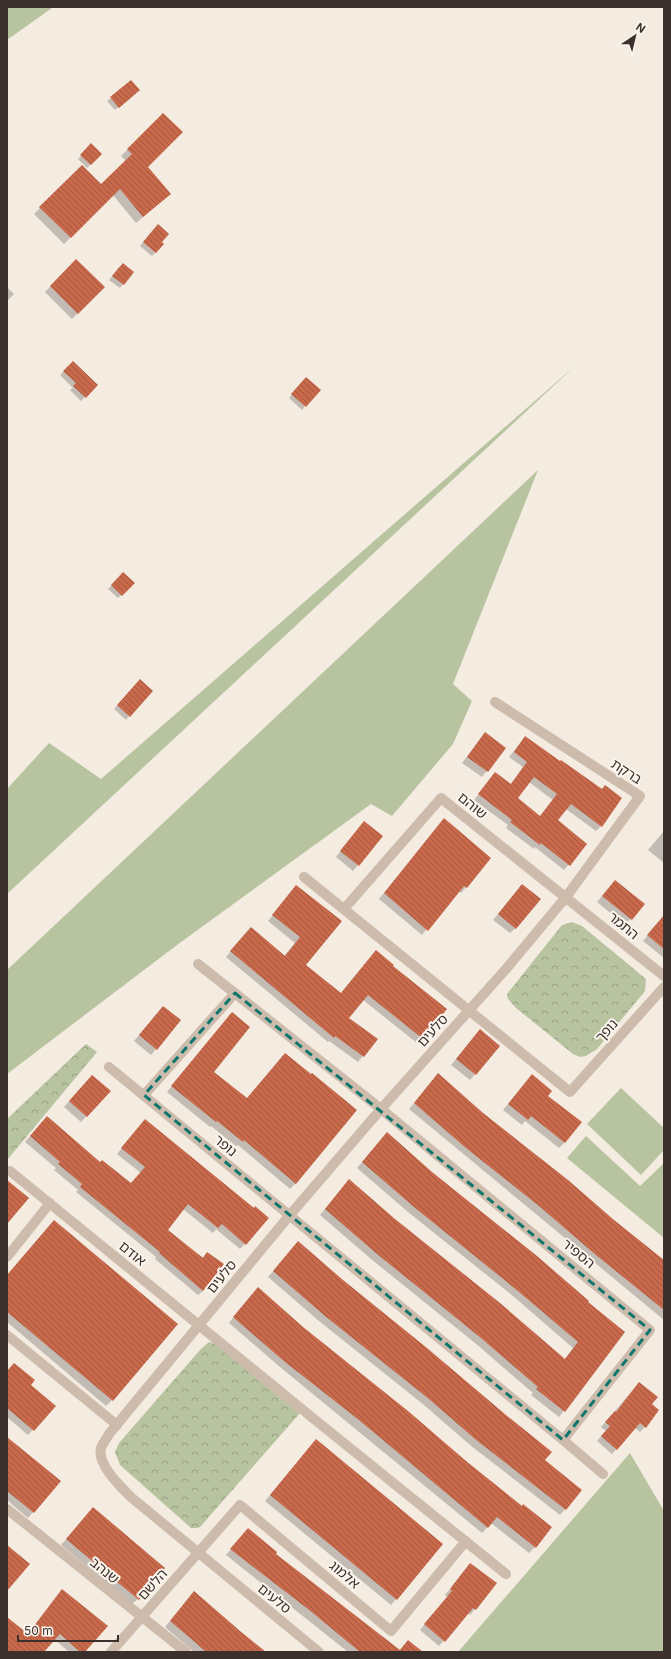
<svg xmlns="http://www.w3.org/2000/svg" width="671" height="1659" font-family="Inter,'Noto Sans Hebrew',sans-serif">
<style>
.grass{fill:#b8c4a0}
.park{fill:url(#park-crowns)}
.shadow{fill:#0003;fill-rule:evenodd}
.building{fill:url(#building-back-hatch);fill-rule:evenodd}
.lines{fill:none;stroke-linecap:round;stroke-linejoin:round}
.street{stroke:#cdbbac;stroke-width:10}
.marked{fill:none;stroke:#0f766e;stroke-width:3;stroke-dasharray:8 5;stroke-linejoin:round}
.labels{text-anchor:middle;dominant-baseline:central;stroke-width:4;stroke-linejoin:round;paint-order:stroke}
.street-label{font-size:14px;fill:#3b302b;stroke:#fbf5ee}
</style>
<defs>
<pattern id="park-crowns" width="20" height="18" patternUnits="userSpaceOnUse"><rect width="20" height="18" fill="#b8c4a0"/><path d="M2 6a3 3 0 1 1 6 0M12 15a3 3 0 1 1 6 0" fill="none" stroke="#97a083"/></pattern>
<pattern id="building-back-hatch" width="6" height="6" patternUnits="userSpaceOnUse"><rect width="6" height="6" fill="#c8694b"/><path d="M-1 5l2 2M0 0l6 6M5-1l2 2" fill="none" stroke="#a4573f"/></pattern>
</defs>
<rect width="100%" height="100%" fill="#f4ebe1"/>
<path class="grass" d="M7,7H51L52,8L7,40Z
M575,366L7,894V789L49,743L101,779Z
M538,470L453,684L472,701L453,744L392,816L371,804L177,945L7,1074V970Z
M621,1088L664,1128V1150L641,1175L587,1124Z
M586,1136L640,1186L664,1163V1238L567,1158Z
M630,1453L664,1511V1652H458Z"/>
<path class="park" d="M572,922L582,926L646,979L645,991L597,1049L586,1056L580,1057L573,1054L516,1008L508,999L507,994L562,925Z
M86,1044L97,1052L7,1160V1119Z
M209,1342L215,1344L300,1413L200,1527L196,1528H191L120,1465L115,1452L119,1443L200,1350Z"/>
<path class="shadow" d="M135,93L115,110L107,101L111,98Z
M163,114L147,167L170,194L136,223L113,195L64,244L34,214L82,166L101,186L126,161L121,156Z
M91,145L101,154L87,168L78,159Z
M154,229L163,244L152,256L140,246Z
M76,260L104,287L72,319L45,292Z
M119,267L133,272L120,288L109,280Z
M7,287L14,294L7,301Z
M73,362L96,385L81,401L70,390L73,388L60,375Z
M303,382L305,406L302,410L289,398Z
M123,573L133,583L118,598L108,589Z
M140,681L129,716L126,720L114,709Z
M485,733L505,748L482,777L462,763Z
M525,737L601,790V826L596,831L566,809L557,820L586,844L564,870L535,847L534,849L506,828L508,825L474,800L495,773L510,785L523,767L509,757ZM529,782L553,800L540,817L516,798Z
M444,819L466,887L461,893L459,891L422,935L379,899Z
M359,828L358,865L353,871L336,857Z
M664,831V863L648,850Z
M615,881L643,904L625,925L597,902Z
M296,887L305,966L340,994L376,951L422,1038L417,1043L363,1000L348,1019L376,1040L358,1062L329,1041L328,1042L226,957L245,934L284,956L295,943L268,921Z
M517,891L516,928L510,933L493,920Z
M664,921V958L643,941L657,924Z
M163,1007L180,1020L151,1055L134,1041Z
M227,1019L213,1072L296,1183L290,1189L238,1145L236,1146L211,1126L210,1127L167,1092Z
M475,1036L499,1046L470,1080L451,1065Z
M433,1080L483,1113L664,1262V1320L409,1109Z
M87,1081L109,1091L81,1122L64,1107Z
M527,1081L547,1096L565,1142L559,1148L525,1121L522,1125L503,1110Z
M42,1122L131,1184L141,1173L117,1154L141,1125L253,1209L268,1218L240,1249L216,1229L213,1233L183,1209L167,1230L202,1258L207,1253L203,1291L198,1295L155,1259L156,1257L76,1192L78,1190L54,1170L56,1168L25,1142Z
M387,1133L431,1172L624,1332L559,1417L531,1395L533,1393L475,1343L371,1259L320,1215L344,1186L394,1219L564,1360L573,1348L513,1296L408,1212L357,1168Z
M298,1242L544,1461L581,1490L560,1515L470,1445L424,1405L319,1321L268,1277Z
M7,1276L112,1400L106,1406L7,1322Z
M252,1294L302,1327L466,1462L522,1507L551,1527L535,1547L529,1553L491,1523L482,1533L280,1367L229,1323Z
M7,1368L54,1406L28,1435L7,1417Z
M639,1383L650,1405L645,1427L640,1432L635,1428L612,1454L597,1441L606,1431L601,1427Z
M7,1438L59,1482L28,1518L7,1500Z
M316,1440L396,1599L391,1605L265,1501Z
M88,1514L138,1599L132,1604L61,1545Z
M248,1529L275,1554L399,1651L408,1641L422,1652H348L226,1555Z
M465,1570L475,1609L470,1615L468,1613L439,1646L420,1630L447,1597L445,1595Z
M57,1596L84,1652H69L54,1639L43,1652H7V1618L27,1635Z
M189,1598L264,1652H194L165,1627Z"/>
<path class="building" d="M131,80L140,90L119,108L110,97Z
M163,113L183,132L148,167L171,194L143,217L120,189L71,238L39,207L82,165L101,184L132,154L127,149Z
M91,143L102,154L91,165L80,155Z
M158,224L169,234L162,242L164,244L156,253L143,242Z
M76,259L105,287L78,314L50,286Z
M123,263L134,272L124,285L112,276Z
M73,361L98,385L86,398L73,386L76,383L63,371Z
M306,377L321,390L306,407L291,394Z
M123,572L135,583L122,596L111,585Z
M140,679L153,691L130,717L117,705Z
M485,732L506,748L488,772L467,757Z
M525,736L560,761L561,760L602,789L605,785L622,798L602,827L571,804L558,820L587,844L570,866L541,843L540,845L510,822L512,820L478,794L495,772L511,784L527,762L514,752ZM534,777L557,794L540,816L518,798Z
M444,818L491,858L467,888L464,886L428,931L384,893Z
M364,821L383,836L359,866L340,851Z
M615,880L645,904L632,920L602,896Z
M522,884L541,899L516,929L498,914Z
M296,885L342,921L306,965L341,993L376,950L394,965L393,966L447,1009L423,1039L368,995L349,1018L378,1039L364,1057L335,1036L334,1038L230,951L251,927L285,956L300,937L272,915Z
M664,915V949L647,935Z
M163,1006L181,1020L157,1050L139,1035Z
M232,1012L250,1027L214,1072L247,1098L285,1053L311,1074L312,1073L357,1110L296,1184L244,1140L243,1142L217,1121L216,1122L171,1086Z
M480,1029L500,1046L476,1075L456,1059Z
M438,1073L483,1113L568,1180L614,1220L664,1260V1310L596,1255L539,1206L466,1148L414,1103Z
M532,1074L552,1091L548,1096L582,1122L565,1143L531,1116L528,1120L508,1104Z
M92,1075L111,1091L87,1117L69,1101Z
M47,1116L100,1162L102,1160L131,1183L145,1167L121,1148L145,1119L254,1208L255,1206L269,1218L246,1245L222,1224L218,1228L188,1204L168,1230L203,1258L207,1252L224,1264L203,1291L159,1253L160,1252L80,1187L82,1184L58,1164L60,1162L30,1136Z
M387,1132L432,1172L537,1256L589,1301L588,1302L625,1332L565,1412L536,1389L538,1387L481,1338L377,1254L325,1209L349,1179L395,1219L500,1303L565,1359L578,1342L518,1291L414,1207L362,1162Z
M7,1180L29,1198L7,1224Z
M54,1220L178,1324L113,1401L7,1312V1275Z
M298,1241L343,1280L427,1348L506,1415L552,1452L545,1460L582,1490L566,1510L475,1439L429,1399L325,1316L273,1271Z
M258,1287L303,1327L408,1411L466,1461L522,1506L523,1504L552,1527L536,1548L497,1517L488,1528L359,1420L285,1362L233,1317Z
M14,1363L35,1380L31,1385L56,1406L34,1431L7,1408V1371Z
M639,1382L658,1397L652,1404L659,1410L646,1428L640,1423L617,1450L601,1436L610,1426L605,1422L615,1411L616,1412Z
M7,1437L61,1481L34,1513L7,1491Z
M316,1439L443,1544L397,1600L270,1495Z
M93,1507L165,1568L139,1600L66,1539Z
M248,1528L277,1552L276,1554L400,1650L408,1640L423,1652H360L308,1609L230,1549Z
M7,1545L30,1564L7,1591Z
M470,1563L497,1583L476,1610L473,1608L445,1642L424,1624L452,1591L450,1589Z
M62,1589L108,1626L85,1652H80L60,1634L44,1652H7V1617L28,1634Z
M194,1591L240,1631L266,1652H206L196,1643L170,1621Z"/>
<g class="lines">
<path class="street" d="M304,877L570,1092L664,987
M344,909L441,798L664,976
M198,964L381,1109L650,1330L563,1440
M109,1067L563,1440L603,1474
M144,1095L235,993
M10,1171L314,1419L506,1574
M7,1257L50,1203
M7,1335L117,1425
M7,1509L186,1652
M111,1652L240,1505L391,1631L466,1541
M319,1652L132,1498C121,1487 97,1465 101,1448C103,1443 107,1438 109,1434L289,1216L381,1109L506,969L566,897L640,796L495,702"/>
</g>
<path class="marked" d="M235,993L650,1330L563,1440L144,1095Z"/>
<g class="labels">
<g class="street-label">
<text transform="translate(627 771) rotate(33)">ברקת</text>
<text transform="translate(473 805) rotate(39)">שוהם</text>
<text transform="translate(624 925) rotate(39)">התמר</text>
<text transform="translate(432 1030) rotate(-48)">סלעים</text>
<text transform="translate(606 1030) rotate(-48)">נופך</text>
<text transform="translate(226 1145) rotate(40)">נופר</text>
<text transform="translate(133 1253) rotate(39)">אודם</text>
<text transform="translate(579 1253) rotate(39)">הספיר</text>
<text transform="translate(221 1276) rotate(-51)">סלעים</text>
<text transform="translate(105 1570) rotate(39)">שנהב</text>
<text transform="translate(345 1574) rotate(40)">אלמוג</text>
<text transform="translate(152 1584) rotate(-48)">הלשם</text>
<text transform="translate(275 1598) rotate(39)">סלעים</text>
</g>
</g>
<rect width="671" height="1659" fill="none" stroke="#3b302b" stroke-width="16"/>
<g transform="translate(635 36) rotate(35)" stroke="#fbf5ee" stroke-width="3" paint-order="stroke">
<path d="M0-3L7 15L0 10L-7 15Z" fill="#3b302b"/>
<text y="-6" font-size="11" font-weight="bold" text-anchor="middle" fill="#3b302b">N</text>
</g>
<path d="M18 1635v6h100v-6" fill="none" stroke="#3b302b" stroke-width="2"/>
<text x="24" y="1635" font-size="12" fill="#3b302b" stroke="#fbf5ee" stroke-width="3" paint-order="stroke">50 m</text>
</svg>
